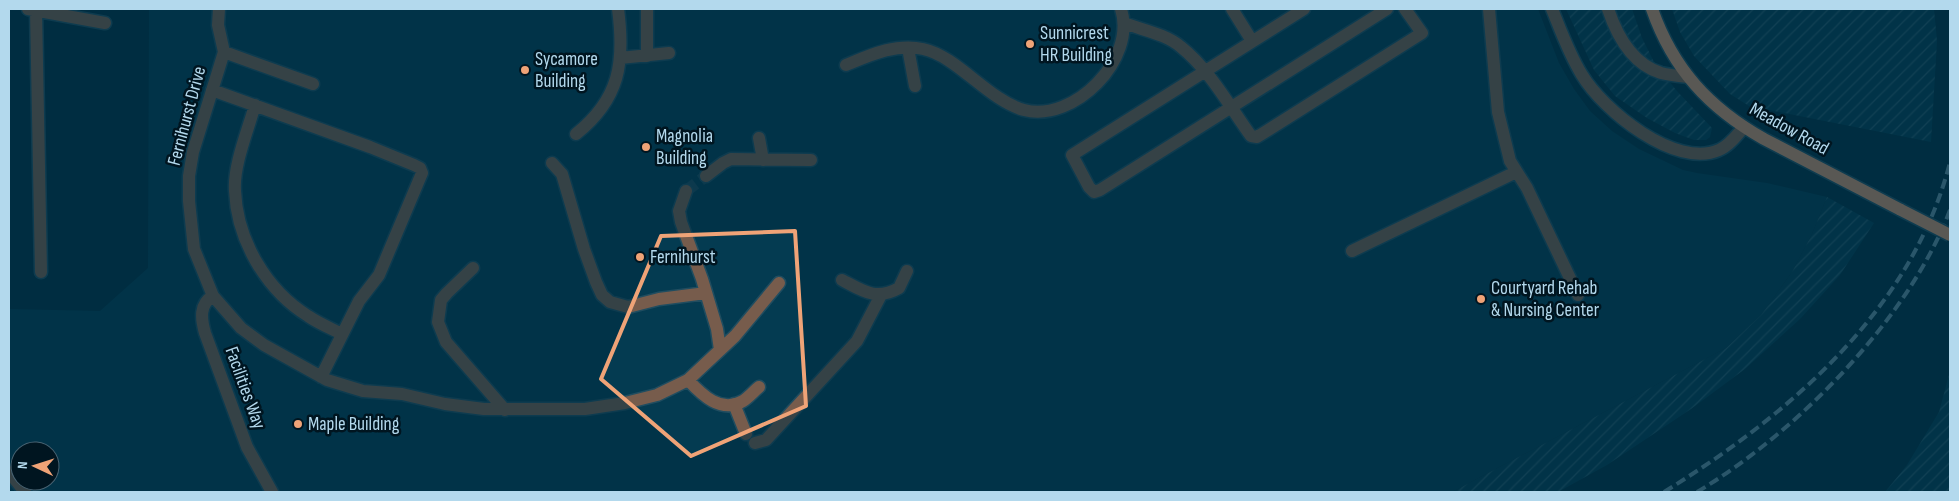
<svg xmlns="http://www.w3.org/2000/svg" width="1959" height="501" font-family="'Sofia Sans Condensed',sans-serif">
<style>
.built{fill:#043b51;fill-rule:evenodd}
.industrial{fill:url(#industrial-furrows)}
.lines{fill:none;stroke-linecap:round;stroke-linejoin:round}
.minor-tunnel{stroke:#1b485b;stroke-width:12;stroke-dasharray:12 6;stroke-linecap:butt}
.minor-casing{stroke:#204d60;stroke-width:15}
.major-casing{stroke:#204d60;stroke-width:15}
.minor{stroke:#775c4c;stroke-width:12}
.major{stroke:#c58c6b;stroke-width:12}
.rail{stroke:#5e889b;stroke-width:4;stroke-dasharray:10 5;stroke-linecap:butt}
.major-bridge-casing{stroke:#204d60;stroke-width:15;stroke-linecap:butt}
.major-bridge{stroke:#c58c6b;stroke-width:12}
.marked{fill:none;stroke:#efa377;stroke-width:4;stroke-linejoin:round}
.poi-dot{fill:#efa377;stroke:#001520;stroke-width:2}
.labels{text-anchor:middle;dominant-baseline:central;stroke-width:5;stroke-linejoin:round;paint-order:stroke}
.poi-label{font-size:19px;fill:#b3d9ed;stroke:#001520;text-anchor:start}
.street-label{font-size:19px;fill:#b3d9ed;stroke:#001520}
</style>
<defs>
<pattern id="industrial-furrows" width="10" height="10" patternUnits="userSpaceOnUse" patternTransform="scale(1.25)"><rect width="10" height="10" fill="#043b51"/><path d="M-1 1l2-2M0 10L10 0M9 11l2-2" fill="none" stroke="#26576a"/></pattern>
</defs>
<rect width="100%" height="100%" fill="#002e41"/>
<path class="built" d="M149,9H1538L1559,63L1574,89L1590,111L1612,131L1639,149L1683,170L1697,173L1767,183L1827,197L1812,234L1792,272L1761,315L1726,348L1452,492H9V309L100,311L148,268ZM20,451H50V481H20Z"/>
<path class="industrial" d="M1566,9H1632L1642,38L1653,60L1676,90L1712,128L1710,137L1706,140H1694L1675,133L1647,118L1615,96L1594,70Z
M1672,9H1934L1937,41L1931,142L1749,106L1730,94L1694,56L1680,32Z
M1827,197L1874,223L1840,275L1800,319L1745,369L1691,409L1607,465L1558,492H1452L1726,348L1761,315L1792,272L1812,234Z
M1950,371V492H1885L1907,465L1939,412Z"/>
<g class="lines">
<path class="minor-tunnel" d="M686,191L706,176"/>
<defs>
<path id="minor" d="M28,9L105,23
M219,9L218,25L224,52L193,152L189,176V201L194,249L213,296L241,328L264,345L327,380L363,391L402,394L445,404L484,409H585L625,403L657,395L688,380L735,336L779,283
M647,9V56
M1232,9L1252,41
M1304,9L1072,155L1089,187L1094,192L1100,190L1387,9
M1489,9L1498,112L1510,161L1527,188L1578,295
M1552,9C1561,31 1569,54 1582,75C1603,110 1675,169 1719,150C1729,146 1737,135 1744,127
M1608,9C1617,36 1632,64 1661,73C1669,75 1679,76 1688,77
M36,10L41,272
M1124,23C1142,30 1166,34 1181,47C1209,69 1230,107 1251,136L1257,137L1422,33L1405,9
M908,48L915,86
M224,52L313,84
M620,58L669,53
M846,65C870,55 896,43 923,49C957,56 988,100 1024,110C1074,123 1137,59 1121,9
M212,90L370,147L414,165L420,168L422,173L379,275L359,301L321,377
M255,105C248,130 233,166 235,191C237,240 266,290 308,316C318,323 330,328 342,334
M576,134C620,99 625,62 618,9
M759,138L763,160
M552,163L562,174L584,249L596,282L602,295L610,302L628,307L659,299L706,293
M706,176L723,163L731,159L811,160
M686,191L679,211L681,222L702,279L717,329L720,350
M1352,251L1516,172
M473,268L447,293L441,300L438,322L446,342L505,410
M842,280C863,291 876,301 899,288L907,271
M213,296C199,304 201,319 205,333L247,447L272,492
M688,380C702,395 721,414 743,401C749,397 754,391 759,387
M734,404L746,434
M755,443L766,440L857,341L881,295
M9,472L25,492"/>
<path id="major" d="M1652,9C1673,69 1709,108 1764,139L1901,210"/>
</defs>
<use href="#minor" class="minor-casing"/>
<use href="#major" class="major-casing"/>
<use href="#minor" class="minor"/>
<use href="#major" class="major"/>
<path class="rail" d="M1664,492C1789,415 1913,309 1950,162
M1697,492C1796,433 1909,319 1950,210"/>
<defs>
<path id="major-bridge" d="M1901,210L1950,235"/>
</defs>
<use href="#major-bridge" class="major-bridge-casing"/>
<use href="#major-bridge" class="major-bridge"/>
</g>
<path d="M0 0H1959V501H0ZM795,231L806,406L691,456L601,379L661,236Z" fill="#002e41" fill-opacity=".55" fill-rule="evenodd"/>
<path class="marked" d="M795,231L806,406L691,456L601,379L661,236Z"/>
<g class="poi-dot">
<circle cx="1030" cy="44" r="5"/>
<circle cx="525" cy="70" r="5"/>
<circle cx="646" cy="147" r="5"/>
<circle cx="640" cy="257" r="5"/>
<circle cx="1481" cy="299" r="5"/>
<circle cx="298" cy="424" r="5"/>
</g>
<g class="labels">
<g class="poi-label">
<text x="1040" y="33">Sunnicrest<tspan x="1040" dy="22">HR Building</tspan></text>
<text x="535" y="59">Sycamore<tspan x="535" dy="22">Building</tspan></text>
<text x="656" y="136">Magnolia<tspan x="656" dy="22">Building</tspan></text>
<text x="650" y="257">Fernihurst</text>
<text x="1491" y="288">Courtyard Rehab<tspan x="1491" dy="22">&amp; Nursing Center</tspan></text>
<text x="308" y="424">Maple Building</text>
</g>
<g class="street-label">
<text transform="translate(187 116) rotate(-75)">Fernihurst Drive</text>
<text transform="translate(1789 129) rotate(29)">Meadow Road</text>
<text transform="translate(245 388) rotate(70)">Facilities Way</text>
</g>
</g>
<rect width="1959" height="501" fill="none" stroke="#b3d9ed" stroke-width="20"/>
<g transform="translate(35 466) rotate(274)"><circle r="24" fill="#001520" stroke="#486372"/>
<path d="M0-4L9 19L0 12L-9 19Z" fill="#efa377"/>
<text y="-8" font-size="14" font-weight="bold" text-anchor="middle" fill="#b3d9ed">N</text>
</g>
</svg>
